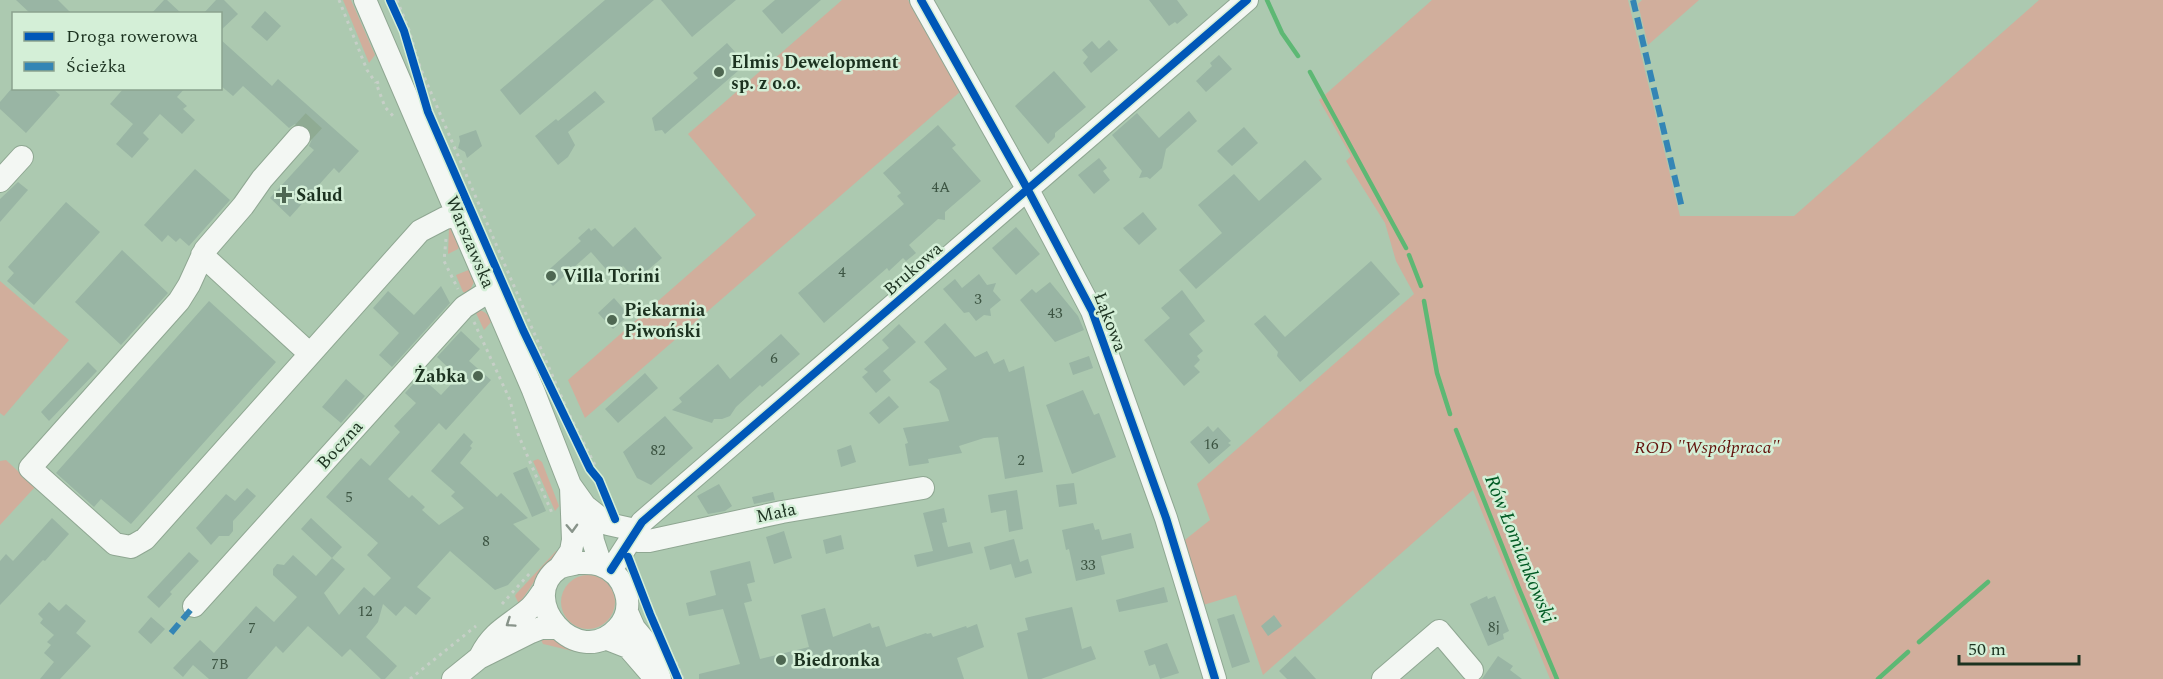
<svg xmlns="http://www.w3.org/2000/svg" width="2163" height="679" font-family="Spectral,serif">
<style>
.green{fill:#d1ae9c}
.lines{fill:none;stroke-linecap:round;stroke-linejoin:round}
.stream{stroke:#5db874;stroke-width:4.5}
.building{fill:#99b5a4}
.minor-tunnel{stroke:#8fab93;stroke-width:22;stroke-dasharray:22 11;stroke-linecap:butt}
.minor-casing{stroke:#8fa792;stroke-width:24}
.path{stroke:#c6cfc7;stroke-width:3;stroke-dasharray:3 4.5;stroke-linecap:butt}
.minor{stroke:#f3f7f3;stroke-width:22}
.quiet{stroke:#3485b5;stroke-width:6;stroke-dasharray:12 6;stroke-linecap:butt}
.cycleway-casing{stroke:#d4efd7;stroke-width:11}
.cycleway{stroke:#0057b8;stroke-width:8}
.oneway{stroke:#88948a}
.poi-dot{fill:#4e6752;stroke:#d4efd7;stroke-width:2}
.labels{text-anchor:middle;dominant-baseline:central;stroke-width:5;stroke-linejoin:round;paint-order:stroke}
.number-label{font-size:15px;fill:#3c5442}
.poi-label{font-size:18px;font-weight:bold;fill:#1c3220;stroke:#d4efd7;text-anchor:start}
.street-label{font-size:18px;fill:#1c3220;stroke:#d4efd7}
.park-label{font-size:18px;font-style:italic;fill:#62100b;stroke:#d4efd7}
.water-label{font-size:20px;font-style:italic;fill:#015a23;stroke:#d4efd7}
</style>
<rect width="100%" height="100%" fill="#acc9b0"/>
<path class="green" d="M343,0H351L375,55L369,63Z
M842,0H908L961,91L585,418L568,380L756,215L688,134Z
M1432,0H1628L1680,216H1794L2039,0H2163V679H1550L1473,490L1263,675L1236,595L1200,606L1181,543L1210,520L1197,484L1414,294L1396,261L1385,223L1346,161L1351,156L1319,100Z
M1642,0H1699L1648,45L1638,4Z
M452,226L460,245L458,249L448,254L449,228Z
M471,269L474,282L468,294L463,292L456,275Z
M0,281L69,340L4,416L0,413Z
M479,310C486,312 489,315 491,322L484,330L476,313Z
M538,459L542,462L559,506L555,511L533,461Z
M6,460L35,487L0,525V461Z
M556,551L559,552L546,564L519,604L515,596L516,594Z
M561 602a27 27 0 1 1 54 0a27 27 0 1 1-54 0Z
M539,636L609,649C579,656 571,650 543,644Z"/>
<g class="lines">
<path class="stream" d="M1267,0L1282,33L1298,56
M1310,72L1406,248
M1409,255L1421,286
M1424,301L1437,373L1450,414
M1456,430L1520,591L1557,679
M1919,642L1988,582
M1878,679L1908,652"/>
</g>
<path class="building" d="M16,0H58L72,14H31Z
M164,0H167L182,14H151Z
M216,0H224L238,14L220,31V14H203Z
M605,0H654L520,115L500,90Z
M661,0H736L692,37Z
M775,0H821L782,34L762,11Z
M1149,0H1177L1188,15L1177,24L1175,22L1169,26Z
M265,11L281,26L267,41L251,27Z
M220,39L272,86L278,79L359,151L339,173L334,168L290,217L270,198L314,150L309,146L312,139V132L307,127L301,124H295L289,128L243,86L233,96L220,85Z
M1109,40L1118,50L1091,73L1083,63L1088,57L1082,50L1092,41L1099,49Z
M727,43L746,64L665,134L662,130L655,131L652,118L698,78L693,73Z
M1219,55L1232,69L1206,92L1196,81L1212,66L1210,63Z
M1054,71L1086,107L1055,133V137L1048,144L1015,106Z
M12,88H52L60,95L26,133L0,109V102Z
M124,88H185L177,97L187,106L183,109L195,120L182,134L160,114L143,133L149,139L132,158L116,144L133,124L110,104Z
M595,91L605,102L568,132L575,145L568,157L558,165L535,136L556,119L558,121Z
M1189,111L1197,121L1166,149L1162,168L1150,179L1147,177L1139,178L1142,171L1112,135L1137,113L1159,138Z
M938,125L956,145L952,148L981,181L945,212V220L938,219L909,245L916,253L906,261L903,258L889,271L887,268L824,323L798,293L904,204L897,196L901,193L883,173Z
M1244,127L1258,143L1232,166L1217,151Z
M476,130L482,146L467,158L465,152L458,148L460,141L459,136Z
M1099,158L1107,168L1103,171L1110,180L1094,194L1078,175Z
M1305,160L1322,179L1196,289L1179,270L1222,233L1198,205L1234,174L1259,201Z
M195,169L230,200L189,246L180,238L176,242L168,235L162,242L144,225Z
M18,182L28,190L0,222V199Z
M66,202L100,232L34,305L7,281L14,273L8,267Z
M1143,212L1157,229L1139,245L1123,228Z
M635,227L662,258L636,280L623,266L612,276L591,252L553,286L543,275L581,241L578,238L589,228L591,231L595,228L613,247Z
M1016,227L1040,254L1016,275L992,248Z
M122,250L168,293L121,345L75,302Z
M1371,261L1400,294L1300,382L1277,356L1278,352L1254,324L1265,315L1285,337Z
M979,274L987,285L996,283L993,291L1001,300L990,309L991,316L984,315L976,321L969,312L964,313L943,289L955,279L962,288Z
M1050,282L1078,316L1084,330L1055,342L1020,300L1032,289L1036,293Z
M441,286L450,303L392,367L379,355L399,333L373,308L388,291L414,315Z
M1182,290L1205,321L1189,334L1203,351L1197,356L1200,360L1194,366L1200,372L1184,386L1144,340L1170,318L1161,308Z
M614,298L629,315L613,329L598,313Z
M209,301L276,362L131,524L101,499L94,507L56,473Z
M945,323L975,357L987,351L994,364L1004,359L1009,372L1024,366L1043,472L1005,479L998,437L984,438L959,446L962,453L928,459L929,463L909,466L905,444L908,443L903,428L949,421L939,390L929,382L947,369L924,342Z
M899,324L916,342L883,371L891,380L876,393L862,377L868,372L864,369L889,348L882,340Z
M461,331L480,349L469,361L491,380L446,430L439,423L388,479L409,498L412,495L425,507L422,510L439,525L464,508L451,496L455,492L431,471L464,433L473,442L470,446L472,448L460,463L497,497L501,493L528,518L513,524L540,549L508,585L495,590L450,551L417,587L431,598L416,615L405,606L396,616L383,604L378,622L366,637L397,666L385,679H381L350,649L342,657L308,626L283,653L276,646L247,679H209L193,665L183,677L173,668L200,640L214,653L256,606L274,622L297,597L273,575V569L277,564L284,565L293,555L316,576L332,558L345,569L324,593L339,615L364,587L374,596L391,578L367,555L378,543L326,497L361,458L370,466L400,432L394,426L416,403L405,393L424,372L426,373L421,377L441,395L458,377L437,357Z
M781,334L800,354L762,387L760,385L736,407L730,416L722,419H714L712,423L672,410L682,402L679,398L718,364L730,379Z
M1089,356L1093,368L1073,375L1069,363Z
M88,362L97,371L49,421L41,412Z
M645,373L658,388L618,423L605,409Z
M346,379L365,396L341,423L322,407Z
M1083,390L1094,415L1099,413L1116,457L1072,474L1046,405Z
M889,396L899,407L879,424L869,413Z
M665,416L693,448L651,485L637,478L623,452Z
M1208,426L1213,432L1218,427L1231,441L1228,443L1231,445L1209,464L1190,442Z
M851,445L856,462L841,467L837,450Z
M527,467L546,511L532,517L513,473Z
M1074,483L1077,504L1059,507L1056,485Z
M719,484L732,506L725,511L708,514L697,496Z
M247,488L256,496L233,521V531L229,536H219L211,545L196,528L226,494L235,501Z
M1017,490L1023,529L1009,532L1006,510L991,513L988,495Z
M773,492L775,500L754,504L752,497Z
M944,508L947,522L942,523L948,547L970,542L973,553L917,567L914,555L933,551L923,513Z
M52,518L69,534L45,561L43,560L0,605V561L6,554L13,561Z
M311,518L342,547L332,558L301,529Z
M1093,523L1095,530L1099,529L1102,540L1131,533L1134,548L1101,556L1105,574L1076,581L1069,549L1066,550L1062,530Z
M784,531L792,558L774,564L766,537Z
M841,535L844,549L826,554L823,540Z
M1014,539L1020,562L1028,559L1032,573L1015,578L1011,564L990,570L984,547Z
M189,552L199,561L170,592L172,594L159,608L147,597Z
M750,561L755,582L747,584L752,601L744,603L760,659L809,647L801,615L825,608L833,637L870,623L872,628L879,626L886,647L926,633L927,634L931,633L933,637L966,626L967,628L977,624L984,647L957,658L964,679H699V674L740,664L723,609L689,616L686,603L716,595L710,571Z
M1164,587L1168,602L1119,612L1116,600Z
M1487,596L1488,599L1495,596L1509,631L1503,634L1504,639L1488,646L1470,604Z
M49,602L59,611L66,604L86,621L76,633L91,646L60,679H40L54,662L44,653L51,645L47,642L54,635L40,623L43,619L38,614Z
M1072,607L1082,649L1091,646L1096,659L1041,679H1028L1017,633L1028,630L1025,618Z
M1234,614L1250,662L1232,668L1217,619Z
M1274,615L1282,626L1268,636L1261,626Z
M151,617L165,629L151,644L138,632Z
M1167,643L1179,673L1160,679L1155,664L1149,666L1144,651Z
M1295,656L1316,679H1287L1279,671Z
M1498,656L1513,666L1510,670L1522,679H1482Z"/>
<g class="lines">
<path class="minor-tunnel" d="M299,137L320,114"/>
<defs>
<path id="minor" d="M365,0L533,390L570,485L585,506L590,520L593,541L601,565
M921,0L1028,190L1092,311L1166,518L1215,679
M299,137L262,179L243,206L205,250L189,285L179,301L30,468L115,544L131,547L145,539L420,231L445,218L458,215
M0,181L22,157
M202,255L310,354
M585,506L608,524L635,530
M630,539L639,541H649L782,512L923,488
M577,563C585,563 592,562 600,565C625,573 637,607 618,628C577,673 515,598 559,568C564,565 572,565 577,563Z
M560,567L571,551L573,540L571,487
M611,570L642,522L1247,0
M194,606L464,307L491,290
M627,612L634,628L649,646L660,679
M605,638L628,647L654,677
M481,655C493,631 510,625 529,609C535,604 539,597 544,590
M453,679L479,658L531,632L541,628H558
M1383,679L1439,631L1472,670"/>
</defs>
<use href="#minor" class="minor-casing"/>
<path class="path" d="M339,0L367,70L376,83
M397,0L409,30L420,67L568,412L596,467L595,474
M379,82L376,83L385,107L394,117
M446,239L444,261L458,289
M474,322L510,400L518,434L552,513
M647,596L662,631
M502,604L530,573
M676,662L683,679
M410,679L476,626"/>
<use href="#minor" class="minor"/>
<path class="quiet" d="M1633,0L1682,208
M171,633L194,606"/>
<defs>
<path id="cycleway" d="M390,0L404,31L428,112L523,330L590,469L599,480L615,519
M921,0L1028,190L1092,311L1166,518L1215,679
M628,557L650,614L678,679
M611,570L642,522L1247,0"/>
</defs>
<use href="#cycleway" class="cycleway-casing"/>
<use href="#cycleway" class="cycleway"/>
</g>
<defs><path id="oneway-chevron" d="M-2-3.5L2.5 0L-2 3.5" fill="none" stroke-width="1.6" stroke-linecap="round" stroke-linejoin="round" transform="scale(1.5)"/></defs>
<g class="oneway">
<use href="#oneway-chevron" transform="translate(572 528) rotate(88)"/>
<use href="#oneway-chevron" transform="translate(510 623) rotate(146)"/>
</g>
<g class="poi-dot">
<circle cx="719" cy="72" r="6"/>
<path d="M281 186h6v6h6v6h-6v6h-6v-6h-6v-6h6z"/>
<circle cx="551" cy="276" r="6"/>
<circle cx="612" cy="320" r="6"/>
<circle cx="478" cy="376" r="6"/>
<circle cx="781" cy="660" r="6"/>
</g>
<g class="labels">
<g class="number-label">
<text x="941" y="187">4A</text>
<text x="842" y="272">4</text>
<text x="978" y="299">3</text>
<text x="1055" y="313">43</text>
<text x="774" y="358">6</text>
<text x="1211" y="444">16</text>
<text x="658" y="450">82</text>
<text x="1021" y="460">2</text>
<text x="349" y="497">5</text>
<text x="486" y="541">8</text>
<text x="1088" y="565">33</text>
<text x="365" y="611">12</text>
<text x="1494" y="627">8j</text>
<text x="252" y="628">7</text>
<text x="220" y="664">7B</text>
</g>
<g class="poi-label">
<text x="731" y="62">Elmis Dewelopment<tspan x="731" dy="21">sp. z o.o.</tspan></text>
<text x="296" y="195">Salud</text>
<text x="563" y="276">Villa Torini</text>
<text x="624" y="310">Piekarnia<tspan x="624" dy="21">Piwoński</tspan></text>
<text x="466" y="376" text-anchor="end">Żabka</text>
<text x="793" y="660">Biedronka</text>
</g>
<g class="street-label">
<text transform="translate(470 242) rotate(67)">Warszawska</text>
<text transform="translate(913 269) rotate(-41)">Brukowa</text>
<text transform="translate(1110 322) rotate(69)">Łąkowa</text>
<text transform="translate(340 445) rotate(-48)">Boczna</text>
<text transform="translate(776 513) rotate(-12)">Mała</text>
</g>
<g class="park-label">
<text x="1707" y="447">ROD "Współpraca"</text>
</g>
<g class="water-label">
<text transform="translate(1520 549) rotate(68)">Rów Łomiankowski</text>
</g>
</g>
<rect x="12" y="12" width="210" height="78" fill="#d4efd7" stroke="#8aa38e" stroke-width="1.5"/>
<rect x="24" y="32" width="30" height="9" fill="#0057b8" stroke="#8aa38e" stroke-width="1.5"/>
<text x="66" y="42" font-size="18" fill="#1c3220">Droga rowerowa</text>
<rect x="24" y="62" width="30" height="9" fill="#3485b5" stroke="#8aa38e" stroke-width="1.5"/>
<text x="66" y="72" font-size="18" fill="#1c3220">Ścieżka</text>
<path d="M1959 655v9h120v-9" fill="none" stroke="#1c3220" stroke-width="3"/>
<text x="1968" y="655" font-size="18" fill="#1c3220" stroke="#d4efd7" stroke-width="4.5" paint-order="stroke">50 m</text>
</svg>
